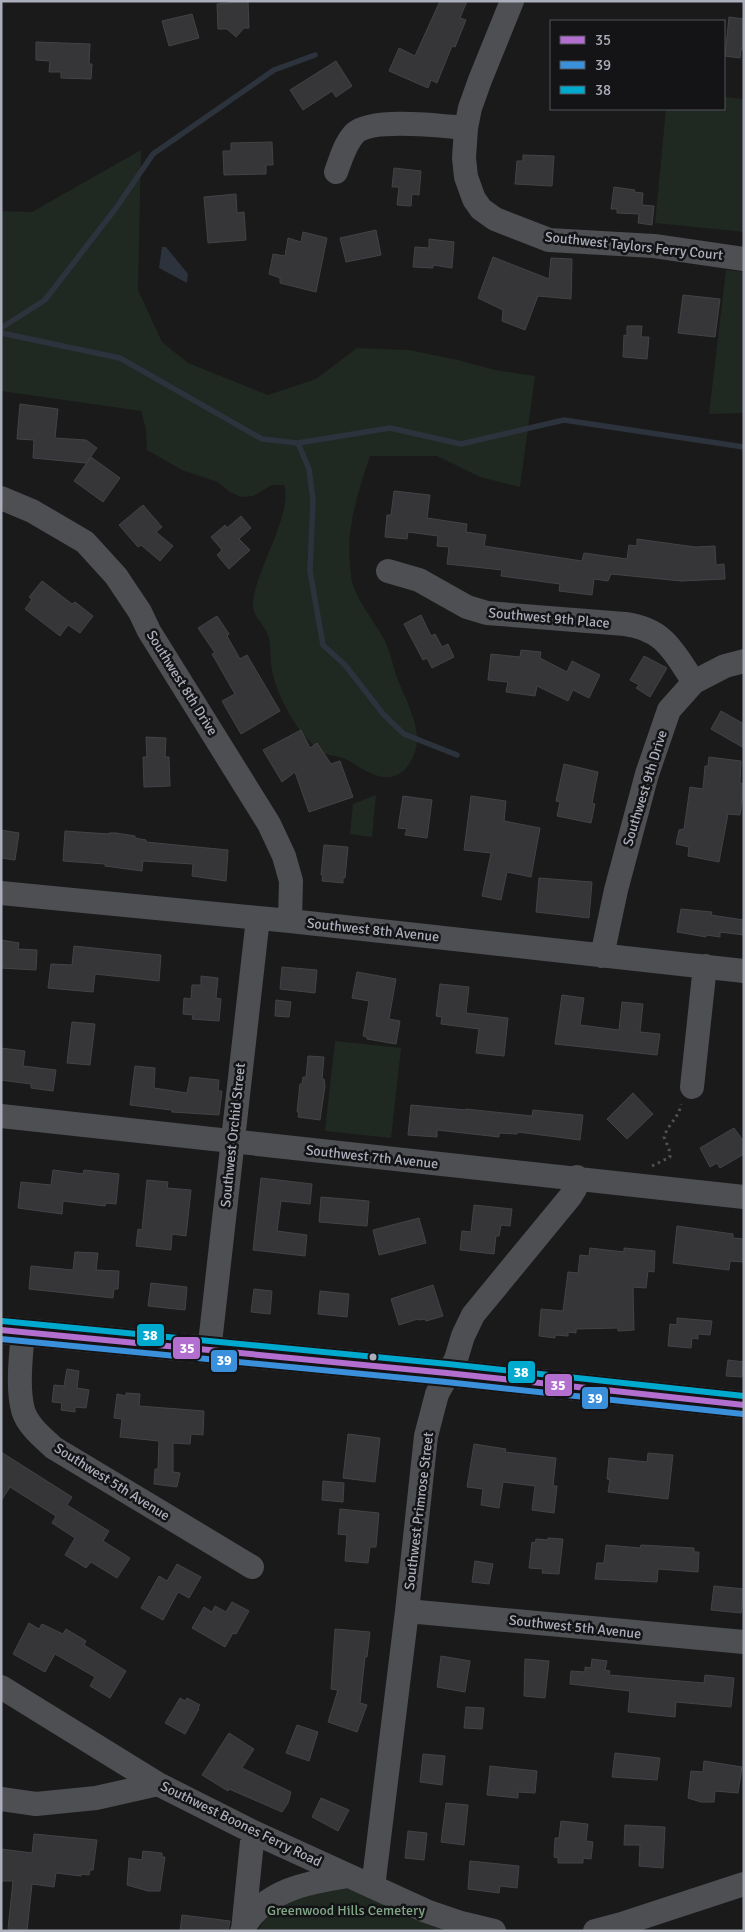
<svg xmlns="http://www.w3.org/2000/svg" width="745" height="1932" font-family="Signika,sans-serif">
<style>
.green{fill:#202822}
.water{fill:#2c333d}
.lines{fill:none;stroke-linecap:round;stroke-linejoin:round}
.stream{stroke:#2c333d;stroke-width:5.5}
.building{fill:#363638;stroke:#424346}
.path{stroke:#505055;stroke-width:3;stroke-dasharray:2.5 4;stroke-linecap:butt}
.minor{stroke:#4e4f53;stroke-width:24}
.major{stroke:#4b4c4f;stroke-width:28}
.bus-1-casing{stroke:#141416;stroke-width:10}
.bus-2-casing{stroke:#141416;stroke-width:10}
.bus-3-casing{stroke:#141416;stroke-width:10}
.bus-1{stroke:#b36fd0;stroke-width:6}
.bus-2{stroke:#3a90db;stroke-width:6}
.bus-3{stroke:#00a9ce;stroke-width:6}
.bus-dot{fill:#abaebb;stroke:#141416;stroke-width:2}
.labels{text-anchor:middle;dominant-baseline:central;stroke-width:5;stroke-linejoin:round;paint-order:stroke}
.street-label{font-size:14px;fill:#abaebb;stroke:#141416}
.park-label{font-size:14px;fill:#82a688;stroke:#141416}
.line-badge{stroke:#141416;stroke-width:2}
.badge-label{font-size:14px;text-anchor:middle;font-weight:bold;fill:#fff}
</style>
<rect width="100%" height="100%" fill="#1a1a1a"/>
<path class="green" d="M724,97L744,99V232L655,223L666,109H724Z
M141,150L138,290L162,342L188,363L268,395L316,379L357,348L409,350L458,360L495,370L535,376L520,487L480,477L437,456H370C358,492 346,528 350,566C351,572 351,580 353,585C360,605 375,622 385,641C391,653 393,668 398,680C406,700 423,731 415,752C406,775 392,784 368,772C359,768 351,761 342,758C336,755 329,756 324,753C301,740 279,700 273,675C270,663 271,650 269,638C267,626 252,618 253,604C254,573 294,512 284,485H272L253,496L241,497L230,492L218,482L182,470L147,450L146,429L141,411L1,391V211L32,212Z
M726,270L744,272V413L709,414Z
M376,795L372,837L350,834L353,804Z
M335,1041L401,1048L391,1138L325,1131Z
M342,1888L358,1891L450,1931H258C272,1898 312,1893 342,1888Z"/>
<path class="water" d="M162,247H166L188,274L187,283L159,268Z"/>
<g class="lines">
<path class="stream" d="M1,328L45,300L116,208L153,154L274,70L315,55
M1,333L120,358L262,439L298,443L390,428L461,444L564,420L744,447
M298,443L309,469L313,500L310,571L323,645L345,665L384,715L404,734L457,755"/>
</g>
<path class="building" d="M230,1H248L249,28H244L236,37L227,29H218L217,4L230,3Z
M440,1H467L460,18L466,20L455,47L452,46L437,83L431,80L428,88L389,71L399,48L415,56Z
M192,14L199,38L169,46L162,21Z
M729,17L744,19V50L741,49L740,58L725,56Z
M36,42L90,44L89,64H92L91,79L61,78V72H49L50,61L36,60Z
M336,61L352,86L336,97L332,91L303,110L290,90Z
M272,142L273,165H266V174L224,175L223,151H231V143Z
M523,155L554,156L552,186L515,184L517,161H523Z
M394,168L421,171L419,195L412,194L411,206L397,205L399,187H392Z
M614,187L635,190L634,192L643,193L642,205L654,206L652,225L638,223L639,214L617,213V209H611Z
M236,194L237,213L244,212L246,240L208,243L204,197Z
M376,230L381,255L346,262L340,238Z
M303,232L327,238L316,292L280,283V278L269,274L273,254L285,256L288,238L301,242Z
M429,239L454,242L452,268L433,265V268L413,267L415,247L429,248Z
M493,257L549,279L551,258L572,259L571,299L538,296L525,330L502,321L503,310L478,298Z
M683,295L720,299L715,337L678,333Z
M627,326H642L641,337H649L647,359L623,357L624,335L627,336Z
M20,404L58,409L55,438L86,440L97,448L86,463L33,458L34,440L17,439Z
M91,457L120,478L103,502L74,481Z
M394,491L430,495L427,518L467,524L466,532L486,535L484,546L582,561L584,553L627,559L629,545L637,546V539L695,547L715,546L716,565L724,564L725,579L681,581L611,574L608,581L594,579L592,595L559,591L560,584L501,576L502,570L447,564L449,547L437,546L438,536L408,532L407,539L385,537L387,515H391Z
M143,505L162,527L156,532L173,546L160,561L141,545L138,547L119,525Z
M241,516L251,528L239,539L250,550L229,569L217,555L222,550L211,537L225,525L227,528Z
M42,581L72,604L75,602L93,616L80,633L68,625L60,636L25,609L32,599L29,597Z
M421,615L431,636L435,634L442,647L448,644L454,657L432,668L427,658L423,660L404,624Z
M217,616L229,634L227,636L240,659L247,655L280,711L241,734L222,701L235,694L212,654L215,653L198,628Z
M521,650L541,652L540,658L567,672L572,661L600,675L589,698L573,690L568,701L537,686L535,696L506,692L508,682L488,680L491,654L520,657Z
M644,656L667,668L650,697L636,688L639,685L630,680Z
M721,711L744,724V748L711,729Z
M301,730L310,748L317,743L331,764L340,761L353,797L309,812L295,772L282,782L263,750Z
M146,737L166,738L165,757H169L170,786L144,787L143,757H147Z
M709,757L741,761L740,783L744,784L740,815L728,814L719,862L688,856L689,847L676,844L679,830L684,829L690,787L703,789L705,766H708Z
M564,764L598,772L592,803L595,804L591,823L557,816L560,802L556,801Z
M403,796L432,800L427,838L405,835L407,829L398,828Z
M471,796L506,801L504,821L540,828L531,877L507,872L501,900L482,896L491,853L464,850Z
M1,830L19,833L15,860L1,858Z
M65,831L109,834V833H116L135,836V838L146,840V842L228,850L226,881L192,876L193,864L143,861L142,871L105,866V864L63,861Z
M324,845L348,847L345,878L343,877V883L322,881L323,875H321Z
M539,878L592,882L589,918L536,912Z
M681,909L712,912L711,915L744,920V935L720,932V937L706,935V937L677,932Z
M1,940L19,943L18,949L37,950L36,970L1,968Z
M74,946L161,955L159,981L95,974L93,992L48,988L51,964L72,965Z
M282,967L317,970L315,993L280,989Z
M357,972L396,979L389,1019L400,1021L396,1044L367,1039V1037L363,1036L369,1001L352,998Z
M201,976L218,978L216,998L221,999L219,1021L192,1019L193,1015L183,1014L184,998L191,999L192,985H201Z
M440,984L469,987L466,1013L508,1018L504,1056L476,1053L479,1029L441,1024L442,1017L436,1016Z
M562,995L584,998L580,1025L619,1030L622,1002L643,1004L640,1032L660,1034L657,1055L555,1044Z
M276,1000L291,1002L289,1017L275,1016Z
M72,1022L95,1024L90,1065L67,1063Z
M1,1048L25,1051L23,1066L56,1070L53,1091L31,1088V1084L1,1080Z
M308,1056L324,1057L322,1079H324L325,1086L320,1120L298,1117L299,1112H297L300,1084H302L303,1077H306Z
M135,1066L155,1068L154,1088L187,1093L190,1077L219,1080L218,1091H222L219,1115L172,1112V1110L130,1105Z
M633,1093L653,1114L627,1139L607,1119Z
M411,1105L466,1110V1109L532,1116L533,1110L583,1115L580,1140L518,1132L517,1134L499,1133V1137L437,1130V1137L408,1135Z
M734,1128L744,1142V1154L720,1168L717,1163L710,1167L700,1148Z
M53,1170L83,1174L84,1170L119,1174L116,1204L106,1203L105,1206L63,1201L62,1214L18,1208L21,1182L51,1185Z
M261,1178L312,1184L310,1204L281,1201L277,1231L307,1235L305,1256L253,1250Z
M147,1180L168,1182L167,1188L191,1190L186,1236L172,1234L171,1250L136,1246L138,1229L142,1230Z
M321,1197L369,1201L367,1226L319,1222Z
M474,1205L512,1209L510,1226L501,1225L499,1236H496L494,1254L460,1250L462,1231L471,1232Z
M419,1218L426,1243L379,1255L373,1230Z
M677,1226L733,1234V1238L744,1239V1262L730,1261L729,1270L673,1263Z
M590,1248L624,1252V1248L655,1251L654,1272L648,1271L646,1288L633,1287L634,1330L618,1331V1328L576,1329V1333L568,1332V1336L555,1335V1338L539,1336L541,1309L563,1311L568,1272L578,1273L580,1255L589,1256Z
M75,1252L98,1253L96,1270L119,1271L118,1289H114L113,1298L29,1289L31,1266L73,1270Z
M151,1283L187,1287L185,1310L148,1306Z
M433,1285L443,1316L426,1321L425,1319L419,1320L418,1319L399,1325L391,1299Z
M254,1289L272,1291L270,1314L251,1312Z
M320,1291L349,1294L347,1317L318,1314Z
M677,1318L712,1321L710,1335L698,1334V1339L692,1338L691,1348L668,1346L670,1324L677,1325Z
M728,1360L744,1362L742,1377L726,1376Z
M67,1369L79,1371L77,1388L89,1390L86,1408L75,1407V1412L61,1410L62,1403L52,1402L54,1385L64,1386Z
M126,1393L140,1394L139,1406L204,1411L203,1435L191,1434L190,1444L173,1443V1472L180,1473L177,1487L154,1484L155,1469H158L159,1441L120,1437L122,1419L114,1418L117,1394L126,1396Z
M348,1434L380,1438L375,1482L343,1478Z
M474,1444L506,1449L505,1452L556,1458L553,1486H557L554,1513L532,1510L535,1486L503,1482L499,1508L481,1505L483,1489L467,1487Z
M1,1452L72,1497L67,1505L109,1531L103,1541L130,1558L117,1578L91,1562L86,1568L65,1555L75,1538L52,1523L56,1516L10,1487L1,1501Z
M648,1453L673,1455L668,1499L608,1492L610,1480L607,1479L609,1458L647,1462Z
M323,1481L344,1483L343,1502L322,1500Z
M340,1509L379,1513L376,1547H370L368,1563L345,1561L347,1535L338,1534Z
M548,1538L563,1539L559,1574L542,1573L543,1569L529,1568L532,1542L535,1543L536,1539L548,1540Z
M606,1545L640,1548L641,1545L694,1548V1552H699L698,1572L658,1569L657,1582L595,1579L597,1563H604Z
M475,1561L493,1564L489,1584L472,1582Z
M177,1564L201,1577L189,1598L178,1592L163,1620L141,1608L159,1576L167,1581Z
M714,1586L744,1589V1606H742L741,1613L711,1610Z
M232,1602L249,1611L236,1634L233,1633L225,1647L192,1628L204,1607L212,1612L215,1606L226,1612Z
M29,1623L39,1629L42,1624L63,1634L66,1629L86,1641L84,1645L126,1671L110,1698L90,1686L95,1677L55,1654L45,1672L13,1654Z
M335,1629L370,1632L367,1657H365L360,1703L367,1705L357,1732L328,1722L338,1690L331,1689Z
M441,1656L470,1661L465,1692L437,1687Z
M525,1659L549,1661L545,1698L524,1696Z
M592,1659L607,1661L605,1670L610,1671L609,1675L704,1683L705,1675L734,1678L731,1707L676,1702L675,1717L628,1712L630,1691L570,1684L571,1671L585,1672V1667L591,1668Z
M180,1698L185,1701L187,1698L200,1705L198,1708L199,1709L185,1734L165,1723Z
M466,1707L484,1708L482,1729L464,1728Z
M297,1725L318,1732L309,1761L286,1753Z
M229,1733L254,1749L242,1768L291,1792L288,1803L282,1812L229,1789L228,1791L202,1775Z
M615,1753L660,1758L657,1780L612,1777Z
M423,1754L445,1756L442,1785L420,1782Z
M704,1761L742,1767L738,1793L715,1791L714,1802H701L688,1798L691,1771L703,1772Z
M490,1766L537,1771L535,1793L518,1792V1798L487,1795Z
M321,1798L349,1810L338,1831L312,1817Z
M446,1803L468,1805L464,1845L441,1842Z
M561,1821L588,1824L586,1841L593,1842L591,1859L583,1858V1863H558V1858L554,1857L555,1838H559Z
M625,1825L665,1827L663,1868L639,1866L640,1845H624Z
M408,1831L427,1833L424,1860L405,1858Z
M34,1834L97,1840L93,1870H90L89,1875L81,1874V1876L56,1873L54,1887L32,1884L27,1931L8,1929L13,1881H1V1849L32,1853Z
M143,1851L162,1853V1857H165L160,1891H148L127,1885L129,1858L142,1860Z
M470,1861L519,1866L517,1888L500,1886L499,1893L468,1889Z
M182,1915L230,1921L228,1931H180Z"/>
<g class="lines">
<path class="path" d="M652,1166L670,1157L669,1149L664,1137C668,1124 679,1118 681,1104"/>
<path class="minor" d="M512,1L480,80L470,108L466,128L464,158L466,177L474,199L481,209L495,219L549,240L654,246L744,259
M336,172C341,159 345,143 355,133C373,117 442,126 466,128
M1,498L32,511L85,542L116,576L140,612L149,631L269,824L284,856L291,881L290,921
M388,571L419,580L467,607L487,613L625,624C665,629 674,653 694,682
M1,893L290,921L744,971
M602,956L616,890L647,774L669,710L694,682L725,666L744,661
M692,1087L705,966
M1,1116L744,1197
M23,1332C21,1355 17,1388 23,1410C27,1425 43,1438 54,1448L252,1567
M209,1352L258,918
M407,1611L744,1642
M1,1687L158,1784L253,1832L426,1911L461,1923L494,1931
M1,1799L36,1804L96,1798L158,1784
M373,1887L407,1611L426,1436L437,1394L456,1359L463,1336L473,1315L570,1197L575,1189L577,1177
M243,1930L253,1832
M242,1931C262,1890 309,1882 349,1876
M595,1931L625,1923L744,1884"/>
<path class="major" d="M1,1330L447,1373L744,1405"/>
<defs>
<path id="bus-1" d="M1,1330L447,1373L744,1405"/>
<path id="bus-2" d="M1,1339L446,1382L743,1414"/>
<path id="bus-3" d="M2,1321L448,1364L744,1396"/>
</defs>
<use href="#bus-1" class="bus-1-casing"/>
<use href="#bus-2" class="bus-2-casing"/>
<use href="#bus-3" class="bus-3-casing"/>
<use href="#bus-1" class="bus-1"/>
<use href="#bus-2" class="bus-2"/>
<use href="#bus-3" class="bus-3"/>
</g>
<circle class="bus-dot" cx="373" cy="1357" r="4.5"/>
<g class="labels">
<g class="street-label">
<text transform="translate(634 246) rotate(6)">Southwest Taylors Ferry Court</text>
<text transform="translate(549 618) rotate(5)">Southwest 9th Place</text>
<text transform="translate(182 683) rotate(58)">Southwest 8th Drive</text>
<text transform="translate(645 788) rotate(-73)">Southwest 9th Drive</text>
<text transform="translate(373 930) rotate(6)">Southwest 8th Avenue</text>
<text transform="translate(233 1135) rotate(-84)">Southwest Orchid Street</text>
<text transform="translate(372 1157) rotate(6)">Southwest 7th Avenue</text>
<text transform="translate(112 1482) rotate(32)">Southwest 5th Avenue</text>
<text transform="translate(419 1511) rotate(-83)">Southwest Primrose Street</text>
<text transform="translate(575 1627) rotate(6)">Southwest 5th Avenue</text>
<text transform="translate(241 1824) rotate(26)">Southwest Boones Ferry Road</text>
</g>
<g class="park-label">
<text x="346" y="1910">Greenwood Hills Cemetery</text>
</g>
</g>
<g class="line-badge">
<rect x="136" y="1323" width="29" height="24" rx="5" fill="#00a9ce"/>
<rect x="172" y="1336" width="29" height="24" rx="5" fill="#b36fd0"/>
<rect x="210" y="1349" width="28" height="24" rx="5" fill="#3a90db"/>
<rect x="507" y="1360" width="29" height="24" rx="5" fill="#00a9ce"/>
<rect x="544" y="1373" width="29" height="24" rx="5" fill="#b36fd0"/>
<rect x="581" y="1386" width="28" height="24" rx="5" fill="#3a90db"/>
</g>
<g class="badge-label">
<text x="150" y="1340">38</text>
<text x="187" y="1353">35</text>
<text x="224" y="1365">39</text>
<text x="521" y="1377">38</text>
<text x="558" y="1390">35</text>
<text x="595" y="1403">39</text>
</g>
<rect width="745" height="1932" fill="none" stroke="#abaebb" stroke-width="5"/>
<rect x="550" y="20" width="175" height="90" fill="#141416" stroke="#505258"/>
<rect x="560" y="36" width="25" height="8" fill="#b36fd0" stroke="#505258"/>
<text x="595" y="45" font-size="15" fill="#abaebb">35</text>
<rect x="560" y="61" width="25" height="8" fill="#3a90db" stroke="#505258"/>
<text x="595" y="70" font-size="15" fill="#abaebb">39</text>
<rect x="560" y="86" width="25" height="8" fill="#00a9ce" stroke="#505258"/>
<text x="595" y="95" font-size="15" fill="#abaebb">38</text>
</svg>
